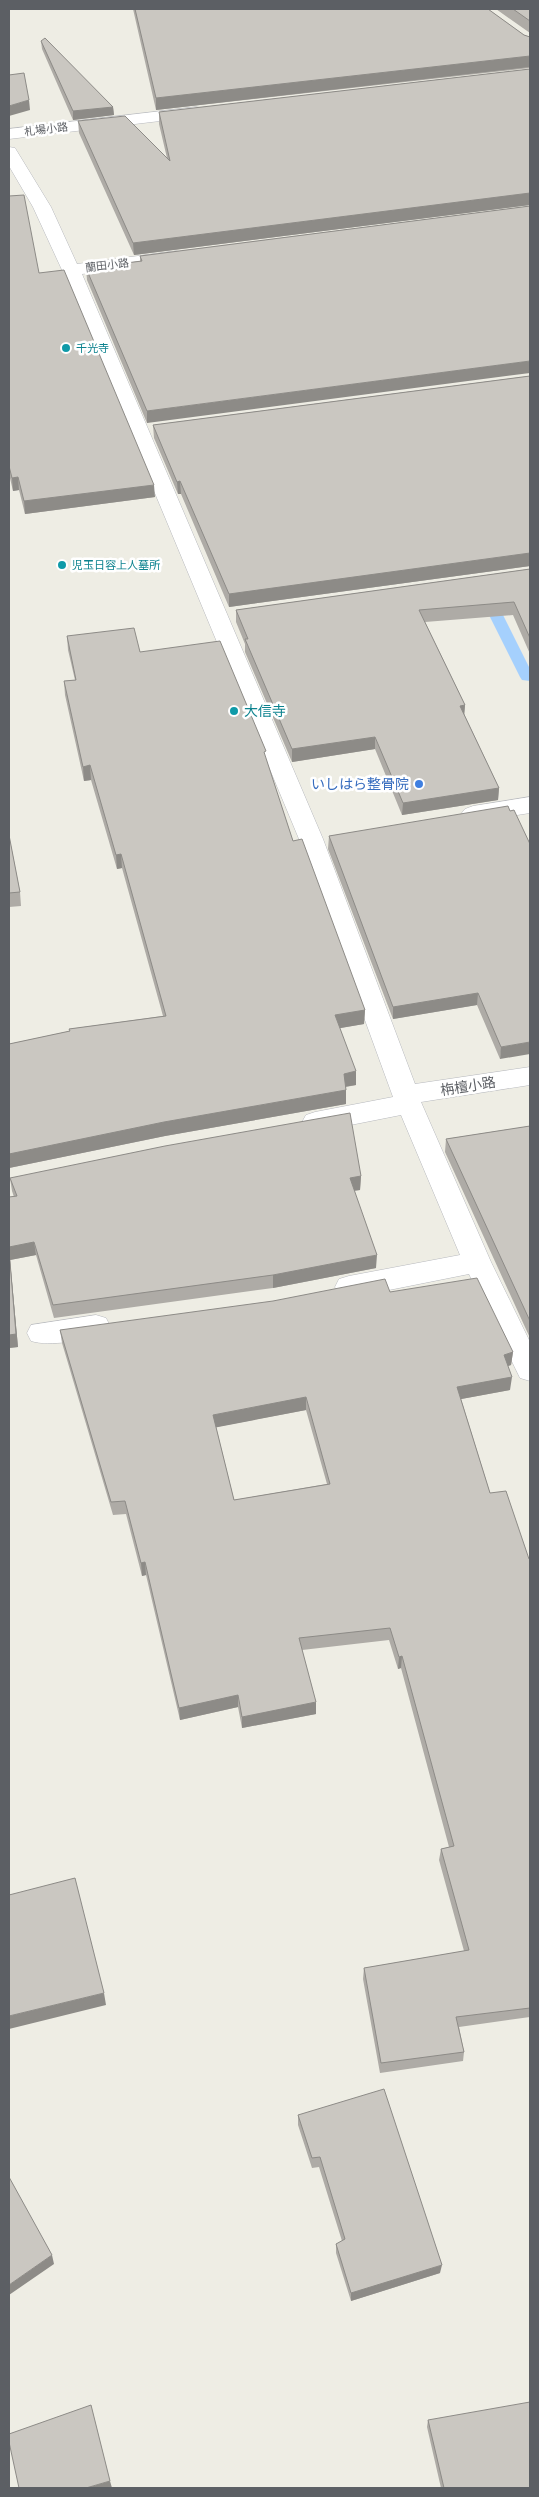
<svg xmlns="http://www.w3.org/2000/svg" width="539" height="2497" font-family="'Archivo Narrow','Noto Sans JP',sans-serif">
<style>
.lines{fill:none;stroke-linecap:round;stroke-linejoin:round}
.stream{fill:#a5d0fd;fill-rule:evenodd}
.minor-casing{stroke:#b7b9be;stroke-width:1}
.minor{fill:#fff;fill-rule:evenodd}
.wall{fill:#aeaba6;fill-rule:evenodd}
.shaded-wall{fill:#8d8b87}
.building{fill:#cac7c1;stroke:#8d8b87;fill-rule:evenodd}
.culture-dot{fill:#0f9aa8;stroke:#fff;stroke-width:2}
.shop-dot{fill:#3f7fe0;stroke:#fff;stroke-width:2}
.labels{text-anchor:middle;dominant-baseline:central;stroke-width:5;stroke-linejoin:round;paint-order:stroke}
.far-street-label{font-size:11px;fill:#5c5f64;stroke:#fff}
.far-culture-label{font-size:11px;fill:#0d838f;stroke:#fff;text-anchor:start}
.culture-label{font-size:14px;fill:#0d838f;stroke:#fff;text-anchor:start}
.shop-label{font-size:14px;fill:#366cbe;stroke:#fff;text-anchor:end}
.street-label{font-size:14px;fill:#5c5f64;stroke:#fff}
</style>
<rect width="100%" height="100%" fill="#eeede4"/>
<g class="lines">
<path class="stream" d="M486,591L493,595L530,669V681L522,680L520,677L479,595Z"/>
<defs>
<path id="minor" d="M196,107L202,108L204,112L202,116L9,139V129Z
M9,147L15,148L51,207L77,264L176,251L182,252L185,256L182,260L176,261L82,274L323,839L415,1084L530,1067V1085L421,1102L491,1262L530,1342V1381L520,1378L469,1274L349,1298L339,1295L335,1287L339,1279L349,1276L460,1255L401,1115L315,1132L306,1129L302,1122L306,1115L315,1112L393,1097L299,839L62,270L33,207L9,166Z
M530,797V813L473,822L465,819L461,814L465,809L473,806Z
M96,1315L106,1318L110,1326L106,1334C87,1340 49,1347 31,1341L27,1333L31,1325Z"/>
</defs>
<use href="#minor" class="minor-casing"/>
<use href="#minor" class="minor"/>
</g>
<path class="wall" d="M133,9H488L524,35L530,37V68L156,110Z
M496,9H530V33Z
M41,41L113,107L114,115L73,120L42,49Z
M530,69V205L134,255L79,133L78,121L167,158L159,124V112Z
M9,196L39,273L155,497L25,514L19,490L13,491L9,474Z
M530,206L147,423L87,280L86,268L140,261V256Z
M530,376V566L229,607L181,494H178L154,438L153,425Z
M530,569V654L513,615L425,622L465,705L464,714L499,788L498,800L402,815L375,749L292,762L245,652V644L236,622V610Z
M67,636L140,652L266,759L293,841L365,1010L364,1024L340,1028L356,1085L346,1087V1104L165,1136L9,1168V1044L70,1031L69,1029L163,1016L122,868L117,869L91,780L84,781L65,695L64,681L75,680L68,650Z
M510,811L530,844L500,1059L477,1005L393,1019L328,849L329,836Z
M9,835L20,892L21,906L9,907Z
M530,1126V1338L445,1152L446,1139Z
M361,1176L360,1190L354,1191L376,1268L273,1288L54,1318L36,1255L10,1260L18,1347L9,1348V1197H14L12,1191L10,1178Z
M390,1292L513,1352L511,1365L508,1366L510,1390L461,1399L490,1493L529,1559L530,1558V2017L459,2027L464,2052L463,2061L380,2073L363,1979L364,1968L464,1951L439,1860L441,1849L449,1847L401,1668L398,1669L389,1640L302,1650L316,1714L242,1728L238,1707L180,1720L146,1575L142,1576L126,1514L113,1515L62,1343L60,1330ZM306,1410L327,1484L234,1500L216,1427Z
M298,2115L440,2273L351,2301L336,2253V2244L342,2241L319,2167L312,2168L298,2125Z
M428,2420L530,2488H441L427,2427Z"/>
<path class="shaded-wall" d="M530,56V67L156,110V98Z
M29,100L30,110L9,116V106Z
M113,107L114,115L73,120V111Z
M530,193V205L134,255L133,243Z
M530,361V373L147,423V411Z
M18,477L19,490L13,491L12,478Z
M180,481L181,494H178L177,482Z
M154,485L155,497L25,514L24,501Z
M530,553V566L229,607V594Z
M465,705L464,718L460,706Z
M375,737V749L292,762V749Z
M90,765L91,780L84,781L83,767Z
M499,788L498,800L402,815L403,803Z
M121,854L122,868L117,869L116,855Z
M478,993L477,1005L393,1019V1007Z
M365,1010L364,1024L335,1029V1015Z
M530,1042V1054L500,1059L501,1047Z
M356,1071V1085L343,1087L344,1074Z
M346,1090V1104L165,1136L9,1168V1154L164,1122Z
M361,1176L360,1190L350,1191V1178Z
M34,1242L36,1255L10,1260L18,1347L9,1348V1247Z
M377,1255L376,1268L273,1288V1275Z
M513,1352L511,1365L502,1368L504,1355Z
M512,1377L510,1390L456,1400L457,1387Z
M306,1397V1410L213,1428V1415Z
M145,1562L146,1575L142,1576L141,1563Z
M402,1656L401,1668L398,1669L399,1657Z
M238,1695V1707L180,1720L179,1708Z
M316,1702V1714L242,1728V1717Z
M104,1993L106,2005L9,2029V2016Z
M52,2255L54,2264L9,2295V2285Z
M442,2265L440,2273L351,2301V2293Z
M110,2481L112,2488H86Z"/>
<path class="building" d="M135,9H488L524,35L530,37V56L156,98Z
M513,9H530V21Z
M45,38L113,107L73,111L41,41Z
M530,69V193L133,243L78,121L125,116L170,161L159,112Z
M24,73L29,100L9,106V75Z
M24,195L39,273L64,270L154,485L24,501L18,477L12,478L9,466V196Z
M530,206V361L147,411L86,268L142,261L140,256Z
M530,376V553L229,594L180,481L177,482L153,425Z
M530,569V638L514,602L419,610L465,705L460,706L499,788L403,803L375,737L292,749L245,639H248L236,610Z
M134,628L140,652L220,641L266,751L264,752L293,841L302,839L365,1010L335,1015L356,1071L344,1074L346,1090L164,1122L9,1154V1044L70,1031L69,1029L166,1016L121,854L116,855L90,765L83,767L64,681L76,680L67,636Z
M508,806L510,811L514,810L530,844V1042L501,1047L478,993L393,1007L329,836Z
M9,835L20,892L9,893Z
M350,1113L361,1176L350,1178L377,1255L273,1275L53,1305L34,1242L9,1247V1197L17,1196L10,1178L165,1146Z
M530,1126V1321L446,1139Z
M9,1250L16,1334L9,1335Z
M477,1278L513,1352L504,1355L512,1377L457,1387L490,1493L506,1491L529,1559L530,1558V2008L456,2017L464,2052L381,2063L364,1968L469,1950L441,1849L454,1846L402,1656L399,1657L390,1628L299,1638L316,1702L242,1717L238,1695L179,1708L145,1562L141,1563L125,1501L111,1502L60,1330L273,1301L385,1279L390,1292ZM306,1397L330,1484L234,1500L213,1415Z
M75,1878L104,1993L9,2016V1895Z
M384,2089L442,2265L351,2293L336,2244L345,2239L320,2157L312,2158L298,2115Z
M9,2177L52,2255L9,2285Z
M530,2402V2488H444L428,2420Z
M91,2405L110,2481L86,2488H19L9,2442V2434Z"/>
<g class="culture-dot">
<circle cx="66" cy="348" r="5"/>
<circle cx="62" cy="565" r="5"/>
<circle cx="234" cy="711" r="5"/>
</g>
<circle class="shop-dot" cx="419" cy="784" r="5"/>
<g class="labels">
<g class="far-street-label">
<text transform="translate(46 129) rotate(-7)">札場小路</text>
<text transform="translate(107 265) rotate(-7)">蘭田小路</text>
</g>
<g class="far-culture-label">
<text x="76" y="348">千光寺</text>
<text x="72" y="565">児玉日容上人墓所</text>
</g>
<g class="culture-label">
<text x="244" y="711">大信寺</text>
</g>
<g class="shop-label">
<text x="409" y="784">いしはら整骨院</text>
</g>
<g class="street-label">
<text transform="translate(468 1086) rotate(-9)">栴檀小路</text>
</g>
</g>
<rect width="539" height="2497" fill="none" stroke="#5c5f64" stroke-width="20"/>
</svg>
